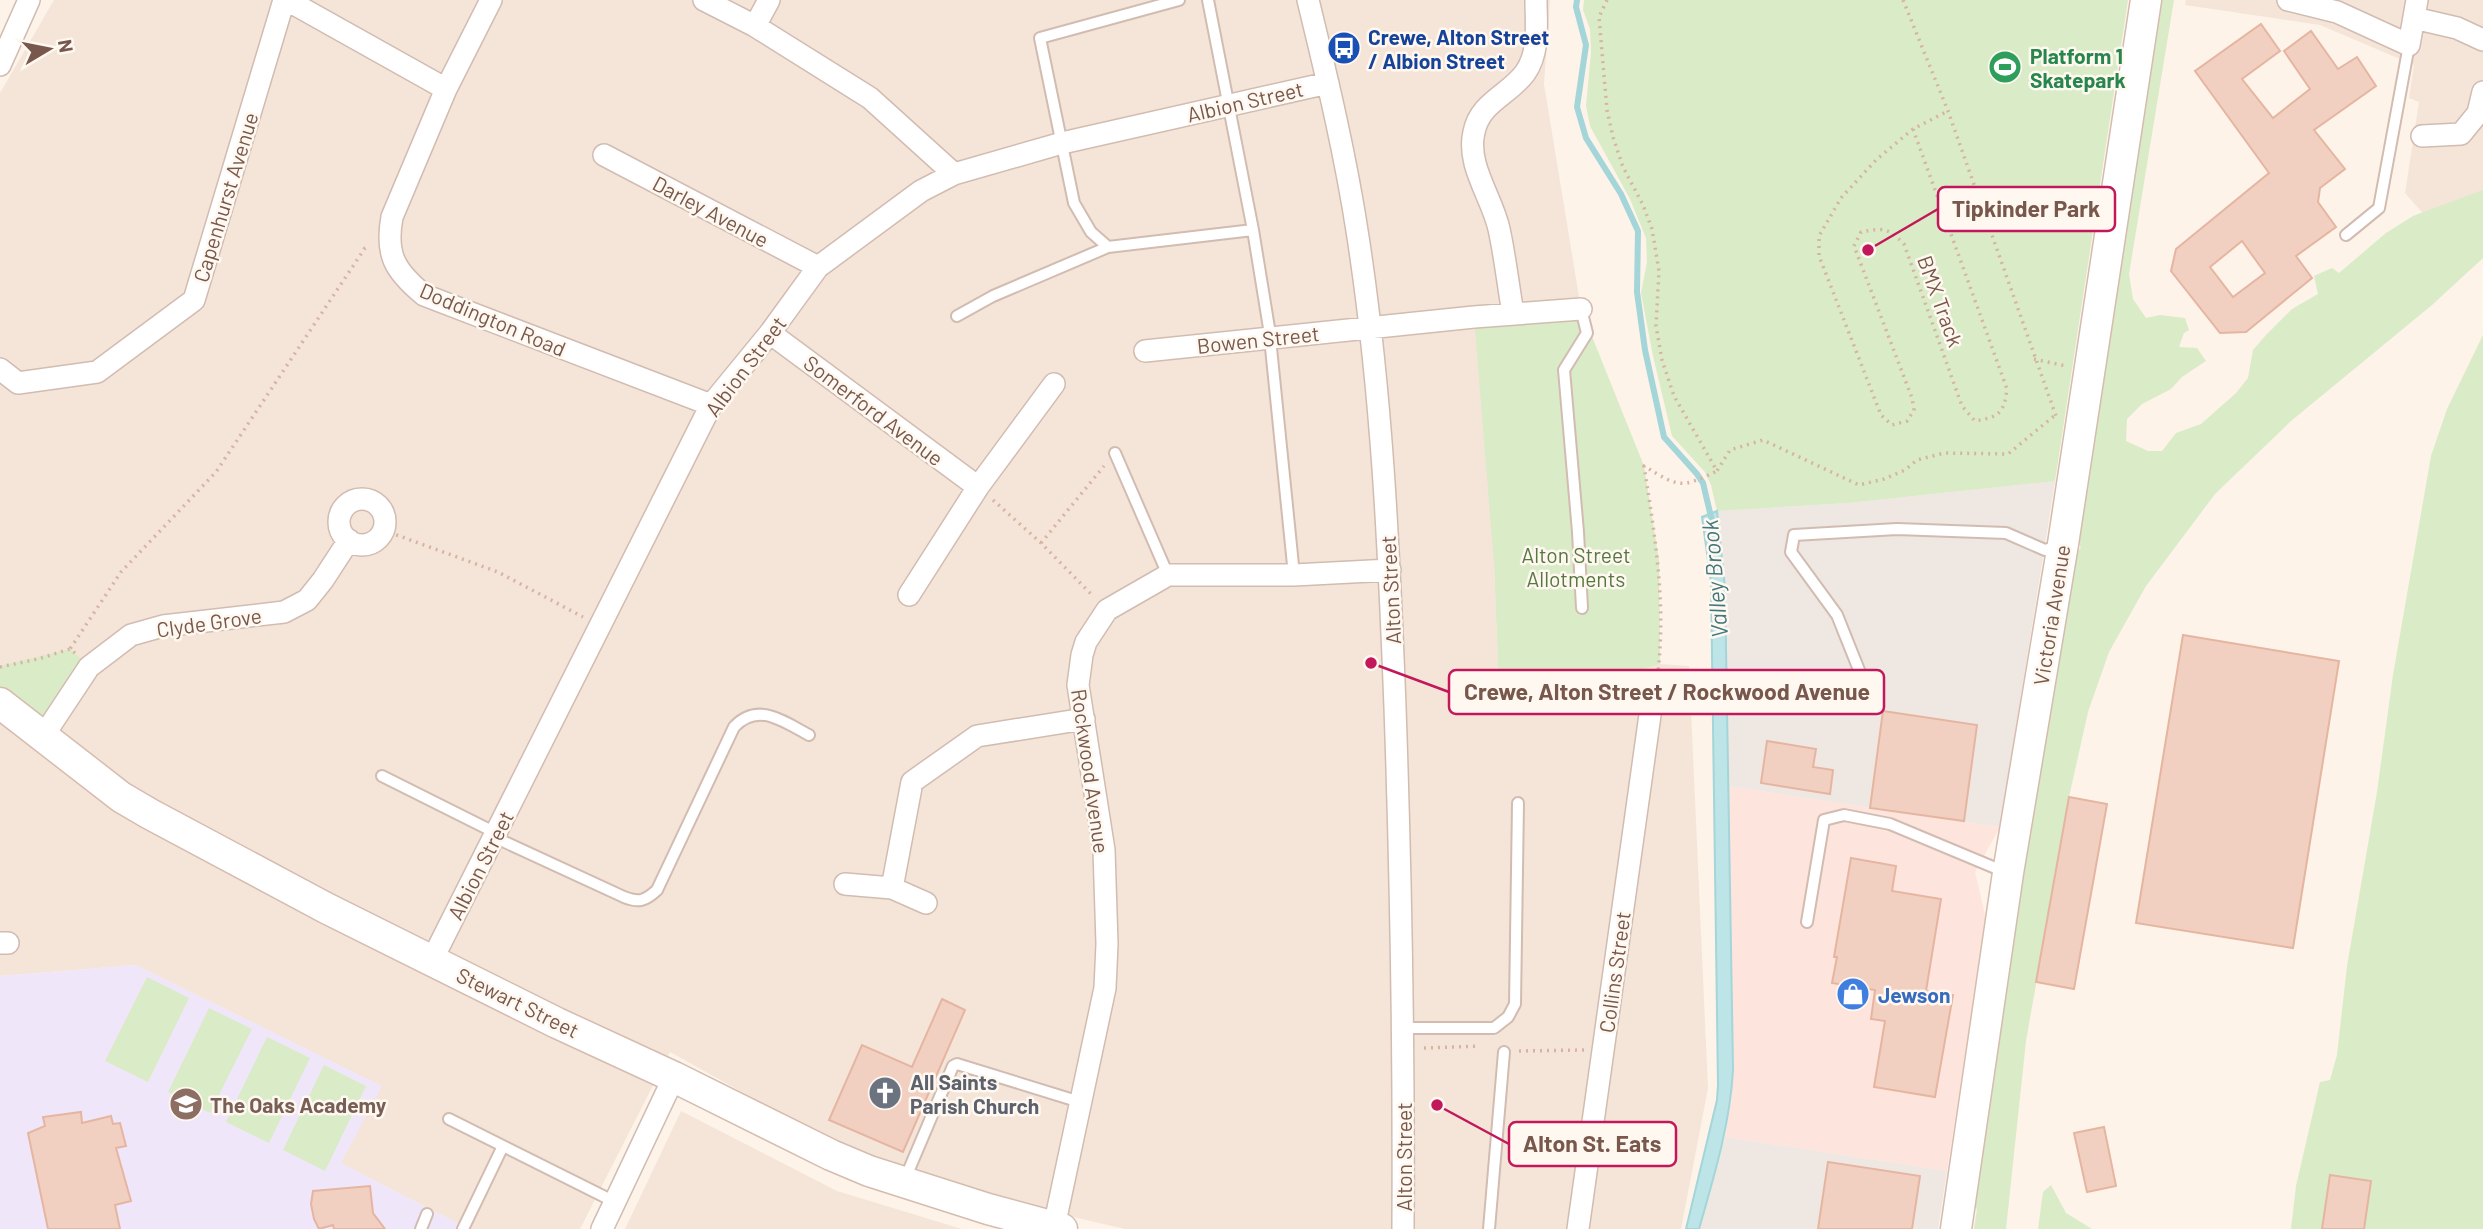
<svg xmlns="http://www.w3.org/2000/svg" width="2483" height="1229" font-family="Barlow,sans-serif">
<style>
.residential{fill:#f4e5d8}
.commercial{fill:#fde4dd}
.industrial{fill:#eee7e2}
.education{fill:#f0e6f9}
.green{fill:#d9ebc7}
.water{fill:#bde5e7;stroke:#a3d5d9;stroke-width:2}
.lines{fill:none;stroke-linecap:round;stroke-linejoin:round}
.stream{stroke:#a3d5d9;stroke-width:6}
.building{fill:#f2d0c1;stroke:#e5b5a1;stroke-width:2;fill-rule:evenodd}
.lane-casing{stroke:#d2bcb1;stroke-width:14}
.street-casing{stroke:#d2bcb1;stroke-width:24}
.secondary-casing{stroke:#d5bcae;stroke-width:33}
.path{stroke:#d8b3a3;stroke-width:3.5;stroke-dasharray:2 5;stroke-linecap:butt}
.lane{stroke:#fff;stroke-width:10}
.street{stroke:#fff;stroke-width:21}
.secondary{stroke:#fff;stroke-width:30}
.labels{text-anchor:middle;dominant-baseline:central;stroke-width:5;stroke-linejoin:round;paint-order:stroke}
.transit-label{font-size:21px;font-weight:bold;fill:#164399;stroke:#fff8f0;text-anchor:start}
.leisure-label{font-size:21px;font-weight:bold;fill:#27864d;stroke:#fff8f0;text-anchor:start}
.street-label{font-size:21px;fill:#78584c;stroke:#fff8f0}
.park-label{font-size:21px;fill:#567841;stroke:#fff8f0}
.shop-label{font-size:21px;font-weight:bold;fill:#366cbe;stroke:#fff8f0;text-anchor:start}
.worship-label{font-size:21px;font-weight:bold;fill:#5b616d;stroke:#fff8f0;text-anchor:start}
.education-label{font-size:21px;font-weight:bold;fill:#785e54;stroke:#fff8f0;text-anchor:start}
.water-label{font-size:23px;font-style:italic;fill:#3f787d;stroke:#fff8f0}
.leader{fill:none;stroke:#c2185b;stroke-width:2.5}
.callout-dot{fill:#c2185b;stroke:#fff8f0;stroke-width:2.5}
.callout{fill:#fff8f0;stroke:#c2185b;stroke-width:2.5}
.callout-label{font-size:23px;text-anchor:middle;font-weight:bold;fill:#78584c}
</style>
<rect width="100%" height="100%" fill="#fdf3e9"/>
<path class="residential" d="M54,0H1550L1544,84L1581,309L1494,564L1500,714L1660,664L1689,666L1708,1088L1681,1229H1125L942,1186L828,1140L670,1052L580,1229H457L459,1224L340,1163L381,1086L136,965L0,976V93Z
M2186,0H2483V218L2448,242L2405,193L2419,102L2409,98L2414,65L2320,25L2185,5Z
M681,1111L837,1191L962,1229H625Z"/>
<path class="commercial" d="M1727,786L2000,827L1975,872L1986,919L1947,1171L1725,1137L1731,1100L1733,1070Z"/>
<path class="industrial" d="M2055,481L2000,827L1727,786L1725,588L1717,511L1848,503Z
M1725,1137L1947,1171L1938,1229H1699Z"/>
<path class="education" d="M136,965L382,1086L341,1163L459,1224L457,1229H0V976Z"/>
<path class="green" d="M1584,0H2128L2055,481L1848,503L1717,511L1711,485L1705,472L1672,436L1653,356L1641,293L1647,262L1646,238L1630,199L1590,126L1586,106L1591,52L1590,29L1583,10Z
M2155,0H2174L2129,274L2133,299L2146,318L2160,315L2185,318L2189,330L2184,333L2179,347L2197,348L2206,361L2182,377L2171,389L2142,404L2127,419L2126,441L2148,451H2162L2176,433L2201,424L2236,393L2248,378L2253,350L2266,335L2292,309L2318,294L2314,276L2332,268L2339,273L2386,233L2413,216L2483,190V258L2432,305L2291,421L2215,494L2146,586L2109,652L2088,712L2069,797L2026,1041L2006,1229H1974L1977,1209L1968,1202L2073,553L2081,548L2073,530Z
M1581,309L1644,466L1659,560L1660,664L1500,714L1494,564L1474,317Z
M2483,335V1229H2291L2296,1186L2320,1082L2330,1080L2337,1055L2347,966L2377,792L2393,675L2431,456L2447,409Z
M70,649L89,667L46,731L0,693V666Z
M147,977L189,998L148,1082L105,1061Z
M209,1008L252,1029L210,1113L168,1092Z
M267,1037L310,1058L269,1143L226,1122Z
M324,1065L366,1086L325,1171L283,1150Z
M2051,1185L2066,1213L2092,1229H2038L2043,1192Z"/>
<path class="water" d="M1717,511L1725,588L1733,1070C1730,1125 1714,1176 1699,1229H1686L1717,1100L1718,1085L1711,582L1702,517Z"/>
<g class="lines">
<path class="stream" d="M1577,0L1576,7L1586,45L1577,107L1586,138L1621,194L1638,231L1637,292L1645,350L1664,437L1697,474L1703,483L1712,521"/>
</g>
<path class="building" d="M2261,24L2280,51L2242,79L2273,118L2310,89L2284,51L2311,31L2338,69L2357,57L2376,86L2314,130L2345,169L2320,188L2318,202L2336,227L2296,256L2312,278L2246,332L2220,333L2171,271L2176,249L2269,173L2195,71ZM2242,241L2265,273L2233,297L2210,267Z
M2183,635L2339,661L2293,948L2136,923Z
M1883,711L1977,725L1964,821L1870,808Z
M1767,741L1816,749L1813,767L1833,770L1830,794L1761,783Z
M2069,797L2107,804L2074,989L2036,982Z
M1851,858L1896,866L1892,891L1941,899L1926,991L1953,995L1935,1097L1874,1087L1885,1021L1871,1019L1875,990L1832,983L1837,957H1834Z
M942,999L965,1010L903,1152L829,1120L862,1045L912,1067Z
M81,1112L82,1123L111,1116L113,1124L120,1123L126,1146L116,1148L131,1201L115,1205L120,1229H48L28,1133L45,1126L43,1117Z
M2104,1127L2116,1186L2087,1192L2074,1133Z
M1828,1162L1920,1176L1912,1229H1818Z
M2330,1175L2371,1181L2364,1229H2322Z
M370,1186L373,1213L385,1229H334L333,1225L319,1229L314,1219L311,1204L313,1191Z"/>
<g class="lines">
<defs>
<path id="lane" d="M1179,0L1040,38L1074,203L1091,232L1108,247L1253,230
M1208,0L1253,230L1269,328L1294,575
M2346,235L2379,208L2409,45
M1581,309L1587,333L1564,370L1578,532L1582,608
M957,316L993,296L1108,247
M1115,453L1168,575
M1867,690L1837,615L1791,552L1794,535L1897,529L2006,533L2045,550L2061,545
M382,776L496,833
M494,837L624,897C639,903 645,901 657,890L734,727C758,701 784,722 809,735
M1807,922L1824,820L1844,815L1890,824L2005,872
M1404,1028H1494L1508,1017L1515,1004L1518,803
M449,1119L615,1202
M905,1179L953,1066L957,1064L1080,1102
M421,1229L427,1214
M463,1229L503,1146
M1489,1229L1504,1052"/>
<path id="street" d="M287,0L446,89
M491,0L446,89L392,217C385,255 395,271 424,295L711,405
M704,0L755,26L870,98L954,174
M1308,0C1327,78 1346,157 1358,237C1382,393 1389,550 1395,707C1401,881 1404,1055 1403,1229
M2288,0L2337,12L2409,45L2417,0
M2414,18L2457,28L2483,40
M755,26L769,0
M0,65L29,0
M2422,136L2461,134L2478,113L2483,92
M604,155L818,267
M1513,313C1508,285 1505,256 1499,229C1492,197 1466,165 1474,132C1480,102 1509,95 1525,73C1540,52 1536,24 1536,0
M770,333L978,487
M1145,351L1474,317L1581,309
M0,369L18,383L97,372L194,300L284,0
M339 522a23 23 0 1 1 46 0a23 23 0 1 1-46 0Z
M909,595L978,487L1054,384
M42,738L89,667L131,635L163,626L284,612L307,600L323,580L349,540
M845,884L892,888L926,903
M892,888L912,782L977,736L1084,719
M0,943H8
M432,960L711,405L770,333L818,267L921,191L954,174L1062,143L1328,83
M1054,1227L1105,988L1107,944L1104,850L1078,685L1082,655L1086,642L1107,610L1168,575H1294L1390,570
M602,1229L674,1077
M1578,1229L1650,715"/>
<path id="secondary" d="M0,703L121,797L150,814L326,908L557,1023L674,1077L831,1155L869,1171L988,1209L1062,1229
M1956,1229L2008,873L2063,544L2146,0"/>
</defs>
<use href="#lane" class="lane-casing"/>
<use href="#street" class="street-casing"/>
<use href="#secondary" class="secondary-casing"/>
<path class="path" d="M1607,0L1599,17L1607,110L1613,137L1623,167L1643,205L1652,229L1659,271L1656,326L1662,360L1674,396L1717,471L1730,450L1763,440L1859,485L1884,479L1905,470L1917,460L1944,453L2008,454L2054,416
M1903,0L1948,111L2056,416
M1913,129L2007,389C2004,414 1998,417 1975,421L1962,406L1904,244C1887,227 1884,228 1861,232L1854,246L1912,398L1914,410L1907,421L1892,425L1881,415L1819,256V236L1841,198L1876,160L1913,129L1948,111
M2034,359L2066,366
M993,500L1041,543L1093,596
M383,530L498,572L583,617
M1041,543L1104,466
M75,653L70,649L121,572L216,472L365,248L369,246
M0,667L38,659L70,649
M1654,697C1669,620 1656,542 1644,466C1679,487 1680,489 1717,471
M1424,1048L1479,1046
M1519,1051L1584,1050"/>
<use href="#lane" class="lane"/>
<use href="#street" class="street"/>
<use href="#secondary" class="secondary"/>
</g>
<defs>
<symbol id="bus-disc" viewBox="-11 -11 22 22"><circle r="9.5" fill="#1a4fb4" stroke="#fff8f0"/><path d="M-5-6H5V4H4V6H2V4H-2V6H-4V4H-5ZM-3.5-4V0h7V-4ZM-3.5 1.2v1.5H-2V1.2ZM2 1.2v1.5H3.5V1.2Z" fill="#fff"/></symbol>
<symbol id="stadium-disc" viewBox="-11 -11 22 22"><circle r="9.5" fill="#2e9e5b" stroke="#fff8f0"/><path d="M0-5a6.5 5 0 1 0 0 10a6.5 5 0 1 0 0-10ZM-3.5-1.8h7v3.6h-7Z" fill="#fff"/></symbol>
<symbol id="shop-disc" viewBox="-11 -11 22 22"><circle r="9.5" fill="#3f7fe0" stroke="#fff8f0"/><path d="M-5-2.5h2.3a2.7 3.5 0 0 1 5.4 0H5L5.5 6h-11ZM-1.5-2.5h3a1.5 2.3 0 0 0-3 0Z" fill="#fff"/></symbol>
<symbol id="church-disc" viewBox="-11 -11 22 22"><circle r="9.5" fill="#6b7280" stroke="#fff8f0"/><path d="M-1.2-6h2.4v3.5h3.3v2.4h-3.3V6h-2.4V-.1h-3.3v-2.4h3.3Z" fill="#fff"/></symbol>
<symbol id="school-disc" viewBox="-11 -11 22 22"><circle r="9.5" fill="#8d6e63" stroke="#fff8f0"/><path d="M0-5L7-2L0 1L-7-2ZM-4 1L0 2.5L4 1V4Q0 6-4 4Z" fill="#fff"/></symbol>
</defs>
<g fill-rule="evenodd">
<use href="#bus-disc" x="1325" y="29" width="38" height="38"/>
<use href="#stadium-disc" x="1986" y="48" width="38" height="38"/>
<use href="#shop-disc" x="1834" y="975" width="38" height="38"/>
<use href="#church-disc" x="866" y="1074" width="38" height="38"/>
<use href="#school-disc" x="167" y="1085" width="38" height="38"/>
</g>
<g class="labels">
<g class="transit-label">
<text x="1368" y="36">Crewe, Alton Street<tspan x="1368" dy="24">/ Albion Street</tspan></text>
</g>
<g class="leisure-label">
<text x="2030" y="55">Platform 1<tspan x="2030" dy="24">Skatepark</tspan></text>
</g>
<g class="street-label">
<text transform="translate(1245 101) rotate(-13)">Albion Street</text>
<text transform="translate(225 197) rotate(-73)">Capenhurst Avenue</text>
<text transform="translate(711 211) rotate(28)">Darley Avenue</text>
<text transform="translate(1941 301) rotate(70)">BMX Track</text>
<text transform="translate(493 319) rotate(23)">Doddington Road</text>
<text transform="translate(1258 339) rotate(-6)">Bowen Street</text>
<text transform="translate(745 366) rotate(-53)">Albion Street</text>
<text transform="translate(874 410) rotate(37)">Somerford Avenue</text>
<text transform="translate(1390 590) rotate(-93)">Alton Street</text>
<text transform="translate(2051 615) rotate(-81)">Victoria Avenue</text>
<text transform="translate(209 622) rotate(-8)">Clyde Grove</text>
<text transform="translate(1091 771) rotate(82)">Rockwood Avenue</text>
<text transform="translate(480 865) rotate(-63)">Albion Street</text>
<text transform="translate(1614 972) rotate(-82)">Collins Street</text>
<text transform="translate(518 1002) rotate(26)">Stewart Street</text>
<text transform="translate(1403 1157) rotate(-90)">Alton Street</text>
</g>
<g class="park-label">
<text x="1576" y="554">Alton Street<tspan x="1576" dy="24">Allotments</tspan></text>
</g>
<g class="shop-label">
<text x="1878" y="994">Jewson</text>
</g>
<g class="worship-label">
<text x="910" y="1081">All Saints<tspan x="910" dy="24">Parish Church</tspan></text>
</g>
<g class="education-label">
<text x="210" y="1104">The Oaks Academy</text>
</g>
<g class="water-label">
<text transform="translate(1714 579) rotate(-95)">Valley Brook</text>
</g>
</g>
<path class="leader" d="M1868 250L1938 209M1371 663L1449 692M1437 1105L1509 1144"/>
<g class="callout-dot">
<circle cx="1868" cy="250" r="7"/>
<circle cx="1371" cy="663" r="7"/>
<circle cx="1437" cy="1105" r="7"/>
</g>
<g class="callout">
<rect x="1938" y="187" width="177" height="44" rx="7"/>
<rect x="1449" y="670" width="435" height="44" rx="7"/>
<rect x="1509" y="1122" width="167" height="44" rx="7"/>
</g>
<g class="callout-label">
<text x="2026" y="217">Tipkinder Park</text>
<text x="1667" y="700">Crewe, Alton Street / Rockwood Avenue</text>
<text x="1592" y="1152">Alton St. Eats</text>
</g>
<g transform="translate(49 49) rotate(80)" stroke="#fff8f0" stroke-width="5" paint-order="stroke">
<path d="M0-5L12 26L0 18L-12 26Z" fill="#78584c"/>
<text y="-10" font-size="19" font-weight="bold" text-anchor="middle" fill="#78584c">N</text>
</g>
</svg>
